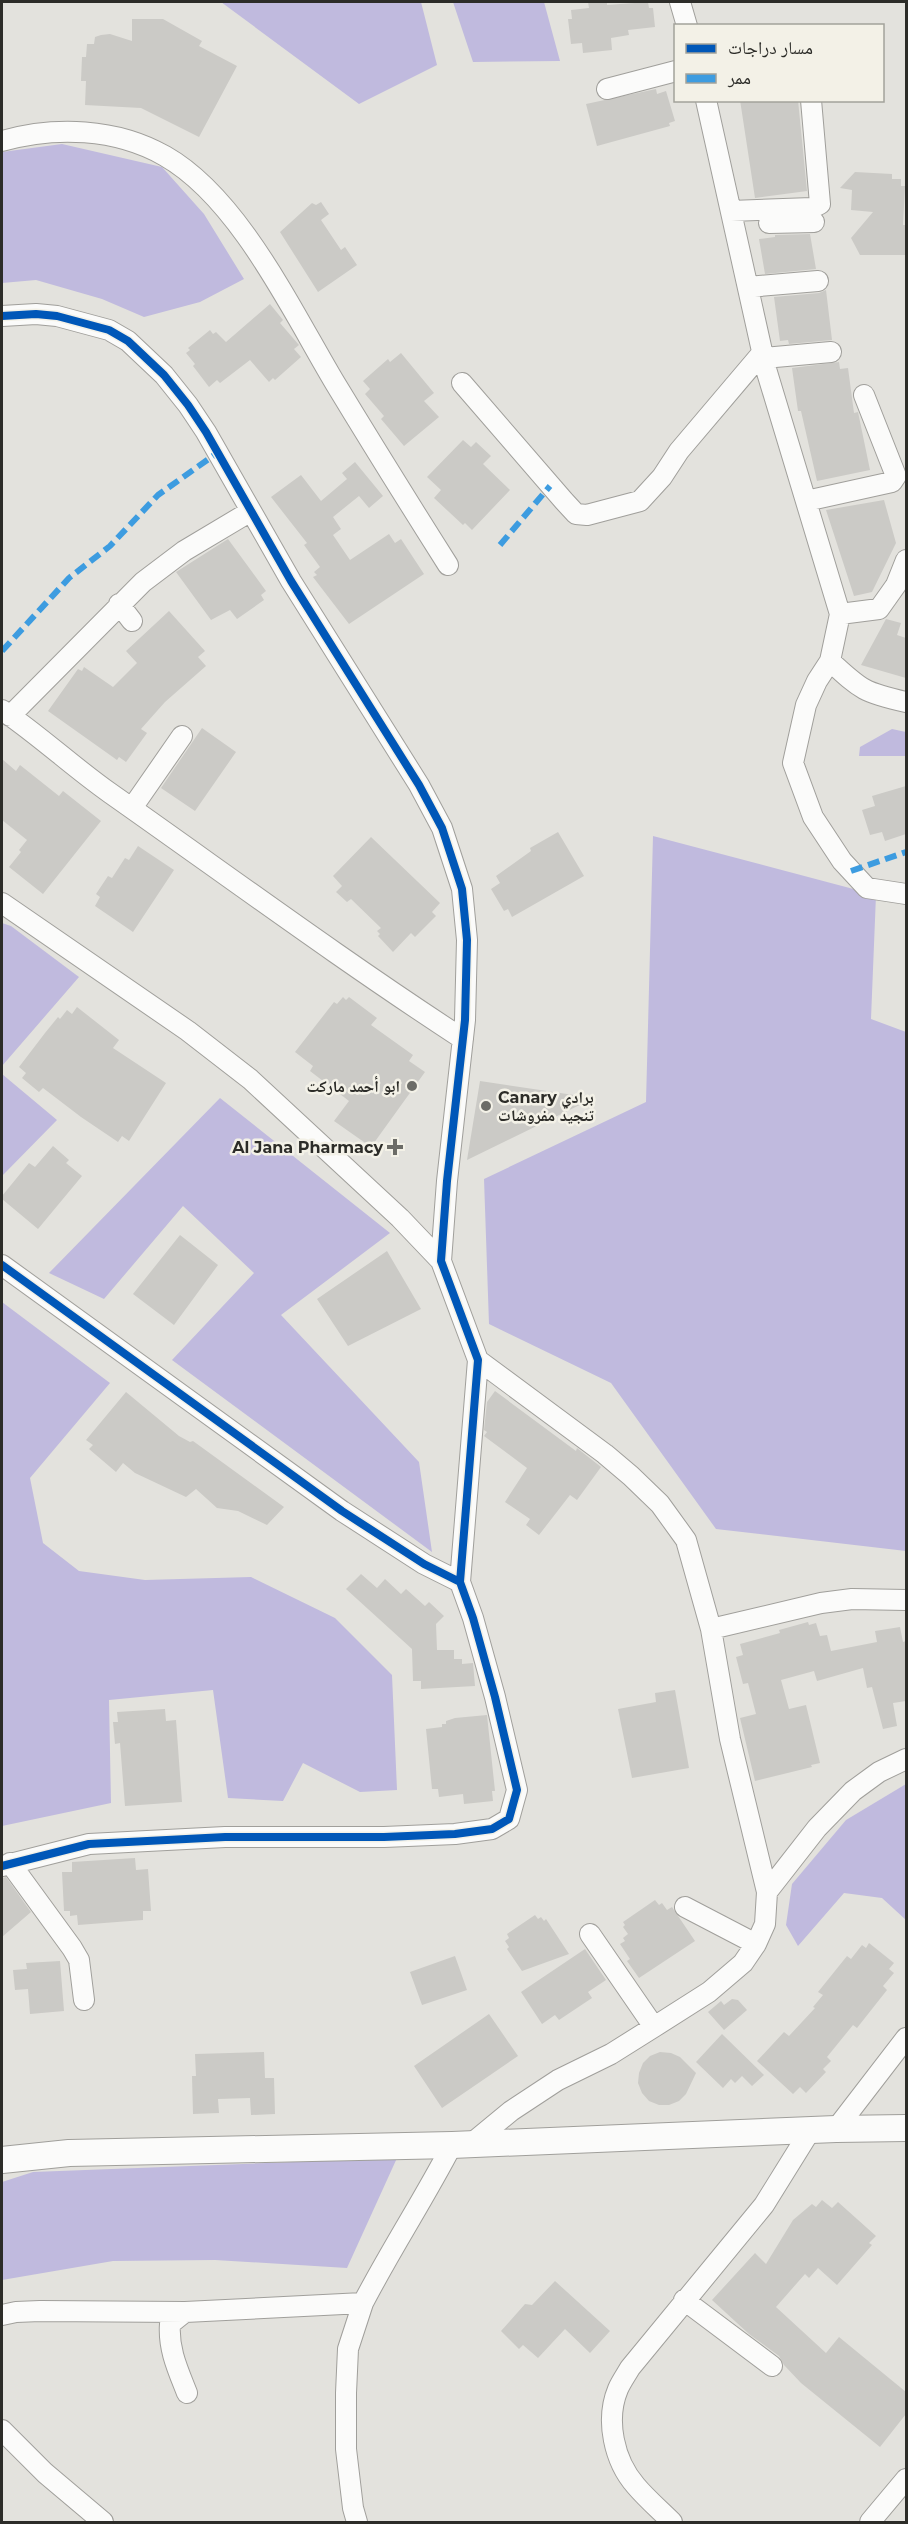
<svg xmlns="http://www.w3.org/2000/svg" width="908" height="2524" font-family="Montserrat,'Noto Naskh Arabic',sans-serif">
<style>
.forest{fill:#c0bade}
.building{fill:#cbcac6}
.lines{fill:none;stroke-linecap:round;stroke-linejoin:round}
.minor-casing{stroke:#a09f9b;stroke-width:22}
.tertiary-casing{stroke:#a09f9b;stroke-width:28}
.minor{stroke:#fbfbfa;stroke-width:20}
.tertiary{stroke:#fbfbfa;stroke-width:26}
.quiet{stroke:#3d9ce0;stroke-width:6;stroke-dasharray:12 6;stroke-linecap:butt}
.cycleway-casing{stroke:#f3f1e7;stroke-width:11}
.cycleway{stroke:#0057b8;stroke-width:8}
.poi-dot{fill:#6c6c67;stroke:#f3f1e7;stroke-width:2}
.labels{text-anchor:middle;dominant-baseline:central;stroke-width:5;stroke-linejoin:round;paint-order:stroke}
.poi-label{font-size:16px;font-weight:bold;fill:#2c2c28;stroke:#f3f1e7;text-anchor:end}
</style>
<rect width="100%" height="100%" fill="#e3e2dd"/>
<path class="forest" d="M221,2H421L437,65L359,104Z
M453,2H544L560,61L473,62Z
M62,144L162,167L204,214L244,279L200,302L144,317L102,299L36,280L2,283V152Z
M892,729L906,732V756H859L860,747Z
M653,836L876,895L871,1019L906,1032V1551L716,1529L611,1383L489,1324L484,1179L646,1102Z
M2,923L11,926L79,977L2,1066Z
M2,1074L57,1120L2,1176Z
M220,1098L390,1233L281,1315L419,1462L432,1552L172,1360L254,1273L183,1206L104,1299L49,1273Z
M2,1302L110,1383L30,1478L43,1543L79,1571L145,1580L251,1577L335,1618L392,1675L397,1790L360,1792L303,1763L283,1801L228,1798L213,1690L109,1700L111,1803L2,1826Z
M906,1784V1920L882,1898L844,1893L798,1946L786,1925L792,1884L846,1820Z
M397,2158L347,2268L215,2260L113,2261L2,2280V2182L33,2172Z"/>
<path class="building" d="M588,2H607V5L648,2L649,8H653L655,27L628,30L629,35L611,38L612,50L583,53L582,43L571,44L568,19H572L571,10L589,8Z
M132,19H163L202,41L199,46L237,66L199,137L141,108L85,105L86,81H81L82,57H86L87,44H94L95,37L101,35L110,34L132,41Z
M656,89L657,94L666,91L675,121L669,123L670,126L597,146L586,104Z
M740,100H798L807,191L755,198Z
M855,172L892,174V179H901V186H905L903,225H906V255H860L851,238L873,212L851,210L852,190L840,188Z
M321,202L329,214L321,220L341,250L345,247L357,265L318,292L280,232L312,203L316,205Z
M810,234L816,269L765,274L759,239L775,237V235Z
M826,290L832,340L789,344L788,340L780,341L774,297L819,293Z
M270,304L283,320L280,323L299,345L294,349L301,357L275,380L273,378L269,382L250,360L220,383L217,380L209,387L193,366L195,364L186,353L190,350L188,348L210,330L213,334L216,332L226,342Z
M401,353L434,393L424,401L439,417L404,446L381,419L384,416L365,394L370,389L363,381L388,359L390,362Z
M839,362L840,369L848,368L854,413L858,412L870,470L817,481L801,411H798L792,368Z
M463,440L471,447L476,442L491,456L483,464L510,490L472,530L465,523L463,525L434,498L441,490L427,477Z
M355,462L383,496L369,508L359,496L333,517L341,529L333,535L350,560L389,534L395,543L401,539L424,574L349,624L313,577L317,575L314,572L320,567L304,545L307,543L271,497L301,475L321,501L347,479L342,473Z
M884,500L896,543L872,592L854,596L826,510Z
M228,539L266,591L261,595L264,600L237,619L230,610L211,620L176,572Z
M169,611L205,651L198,657L206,666L165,702L141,729L147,733L126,762L119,757L117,760L48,711L78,669L82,671L84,667L113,687L137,663L126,651Z
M886,619L901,623L897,635L906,638V678L861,665Z
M202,728L236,752L195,811L161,788Z
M2,759L16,771L20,765L59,796L63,791L101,821L43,894L9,867L21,852L19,850L27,840L2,820Z
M906,786V834L885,841L882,832L870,835L862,810L875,806L872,796Z
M558,832L584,876L512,917L508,909L504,911L491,889L500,883L496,876L531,851L530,848Z
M371,837L440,903L432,912L436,916L415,937L411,933L393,952L378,936L380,934L377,931L381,928L351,899L347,902L336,892L342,886L333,876Z
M138,846L174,870L133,932L95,906L100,897L96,894L108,876L112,878L125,858L129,860Z
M343,997L346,1000L349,997L377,1018L371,1025L413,1055L409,1061L425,1072L371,1147L334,1121L349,1101L310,1071L313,1066L295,1052L334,1002L337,1004Z
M77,1007L119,1040L113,1048L166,1083L129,1141L122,1136L118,1142L81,1117L43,1088L39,1092L22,1078L26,1073L19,1067L45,1033L58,1017L60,1019L67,1010L72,1014Z
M480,1081L594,1098L467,1160Z
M53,1146L69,1160L66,1163L82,1176L38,1229L2,1199V1196L29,1163L35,1167Z
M180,1235L218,1265L174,1325L133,1294Z
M387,1251L421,1309L348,1346L317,1299Z
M495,1391L576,1451L577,1448L601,1467L577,1500L570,1495L539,1535L526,1525L530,1519L505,1502L527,1468L484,1436L487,1432L484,1430L487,1402Z
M126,1392L179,1436L190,1442L193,1441L284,1507L267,1525L238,1511L217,1508L196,1489L186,1497L135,1473L123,1463L116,1472L89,1449L93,1445L86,1440Z
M361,1574L377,1588L385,1579L401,1594L406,1589L425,1606L429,1602L444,1616L436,1624L437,1650H454V1659H462V1664L473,1663L475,1686L421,1689V1681H413L412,1649L346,1589Z
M808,1622L809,1625L816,1623L820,1636L827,1635L831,1651L877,1642L875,1631L900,1627L903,1642L906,1641V1701L893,1703L897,1726L883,1729L872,1687L867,1688L863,1668L817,1681L814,1671L781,1680L789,1709L806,1705L820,1763L811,1765L812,1767L755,1781L740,1718L756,1714L748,1683L743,1684L736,1657L743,1655L740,1644L780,1633L779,1630Z
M675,1690L689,1768L632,1778L618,1709L656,1702L655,1693Z
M165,1709L166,1721L176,1720L182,1802L125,1806L120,1743L115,1744L113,1722H118L117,1712Z
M487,1715L495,1791H492L493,1801L464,1804L463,1794L439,1797L438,1789H432L426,1729L442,1727V1724H446V1721L455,1718Z
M135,1858L136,1870L148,1869L151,1911H143V1920L78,1925L77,1915L70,1916V1911H64L62,1872H72V1862Z
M6,1877L31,1912L2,1937V1878Z
M655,1900L659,1905L662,1903L667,1910L672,1907L695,1941L639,1978L627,1961L630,1959L620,1944L625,1941L623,1938L628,1934L623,1927L625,1925L623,1922Z
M535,1915L538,1919L541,1917L544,1921L546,1919L569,1954L522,1971L507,1949L509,1947L505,1941L509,1938L507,1934Z
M869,1943L894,1963L889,1969L894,1973L883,1986L887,1990L857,2028L853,2025L827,2057L831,2061L823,2069L826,2072L806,2093L800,2087L793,2094L757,2061L784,2032L789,2036L815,2008L813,2007L823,1995L818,1992L847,1956L851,1959L862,1945L866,1948Z
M585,1949L606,1980L588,1992L592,1998L559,2020L555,2015L542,2024L521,1992Z
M455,1956L467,1990L422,2005L410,1972Z
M60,1961L64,2011L30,2014L28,1989L15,1990L13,1970L27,1969L26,1963Z
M732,1999L738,2000L747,2010L724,2030L708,2012L721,2001L724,2005Z
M489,2014L518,2056L442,2108L414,2066Z
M722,2034L764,2075L752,2086L742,2076L735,2083L731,2079L723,2088L696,2062Z
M264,2052L265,2078H274L275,2114L251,2115L250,2098L218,2099L219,2113L193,2114L192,2076H196L195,2054Z
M660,2052L671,2053L680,2057L696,2073L686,2094L679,2101L669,2105H659L649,2101L642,2093L638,2083L639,2073L643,2063L650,2056Z
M822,2200L832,2208L838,2202L876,2236L869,2243L872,2245L837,2285L818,2268L809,2278L805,2274L776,2307L826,2353L839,2337L906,2392V2414L880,2447L801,2383L784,2365L779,2356L749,2334L712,2300L755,2253L766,2264L793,2220L812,2204L816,2207Z
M555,2281L610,2331L590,2353L565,2329L538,2358L523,2345L519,2349L501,2331L525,2304L532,2305Z"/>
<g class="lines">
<defs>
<path id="minor" d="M680,2L687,26
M607,89L676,71
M706,100L766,369L840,614L830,661L817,681L806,705L793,763L813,817L842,861L867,888L906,894
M2,141C55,126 116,128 165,156C239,198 292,311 335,383C372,444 410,505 448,565
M731,211L812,208L820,204L811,100
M769,223L814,222
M748,287L818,281
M2,316L36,314L57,316L109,330L128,341L164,375L188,405L206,432L291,581L419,785L442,828L462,889L467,940L465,1020L447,1181L441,1261L478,1360L460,1582
M764,358L831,352
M462,383L564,501L576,514L587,515L640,501L662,477L679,451L762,353
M806,501L892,482L896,476L864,395
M119,604L132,621
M840,614L879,609L896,585L906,560
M830,661C861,690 865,693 906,702
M2,710C39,735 73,767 110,793C228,876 343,961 463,1039
M10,716L143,582L184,551L251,511
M132,808L182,736
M2,903L188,1031L250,1079L400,1218L441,1261
M2,1265L342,1511L424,1564L460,1582L473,1618L495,1697L517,1790L509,1819L492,1829L455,1834L384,1837H225L89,1844L2,1866
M711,1629L821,1603L852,1599L906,1600
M10,1863L72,1948L79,1960L84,2000
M767,1892L817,1828L853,1791L879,1772L906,1759
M685,1907L756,1944
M590,1934L654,2027
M836,2129L906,2038
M471,2144L511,2111L558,2080L611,2054L654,2027L709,1992L743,1963L756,1944L765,1924L767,1892L730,1739L711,1629L686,1540L660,1504L631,1476L605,1454L478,1360
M684,2300L772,2366
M185,2312L170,2324C168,2349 178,2370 187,2393
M2,2315L16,2312L40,2311L185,2312L363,2303C391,2249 424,2199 452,2145
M2,2430L45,2473L103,2522
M357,2522L353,2508L346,2449V2393L348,2349L363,2303
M672,2522C660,2510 647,2499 636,2486C614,2461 605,2420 618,2389C621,2382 626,2375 630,2368L764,2205L810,2131
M870,2522L906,2479"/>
<path id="tertiary" d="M2,2160L69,2153L452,2145L836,2129L906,2128"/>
</defs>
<use href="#minor" class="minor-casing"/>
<use href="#tertiary" class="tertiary-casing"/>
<use href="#minor" class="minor"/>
<use href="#tertiary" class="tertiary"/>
<path class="quiet" d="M500,545L550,486
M2,651L69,578L110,546L158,495L217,453
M851,871L906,852"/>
<defs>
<path id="cycleway" d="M2,316L36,314L57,316L109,330L128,341L164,375L188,405L206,432L291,581L419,785L442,828L462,889L467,940L465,1020L447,1181L441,1261L478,1360L460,1582
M2,1265L342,1511L424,1564L460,1582L473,1618L495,1697L517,1790L509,1819L492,1829L455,1834L384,1837H225L89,1844L2,1866"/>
</defs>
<use href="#cycleway" class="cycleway-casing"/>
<use href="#cycleway" class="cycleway"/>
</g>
<g class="poi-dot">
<circle cx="412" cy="1086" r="6"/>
<circle cx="486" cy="1106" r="6"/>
<path d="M392 1138h6v6h6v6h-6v6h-6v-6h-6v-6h6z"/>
</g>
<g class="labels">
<g class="poi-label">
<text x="400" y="1086">ابو أحمد ماركت</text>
<text x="498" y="1097" text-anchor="start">Canary برادي<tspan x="498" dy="18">تنجيد مفروشات</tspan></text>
<text x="383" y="1147">Al Jana Pharmacy</text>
</g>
</g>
<rect width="908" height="2524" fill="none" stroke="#2c2c28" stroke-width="6"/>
<rect x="674" y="24" width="210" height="78" fill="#f3f1e7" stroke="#a3a29b" stroke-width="1.5"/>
<rect x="686" y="44" width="30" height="9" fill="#0057b8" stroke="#a3a29b" stroke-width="1.5"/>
<text x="728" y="54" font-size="18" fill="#2c2c28">مسار دراجات</text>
<rect x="686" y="74" width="30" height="9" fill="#3d9ce0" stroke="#a3a29b" stroke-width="1.5"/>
<text x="728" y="84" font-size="18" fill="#2c2c28">ممر</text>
</svg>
